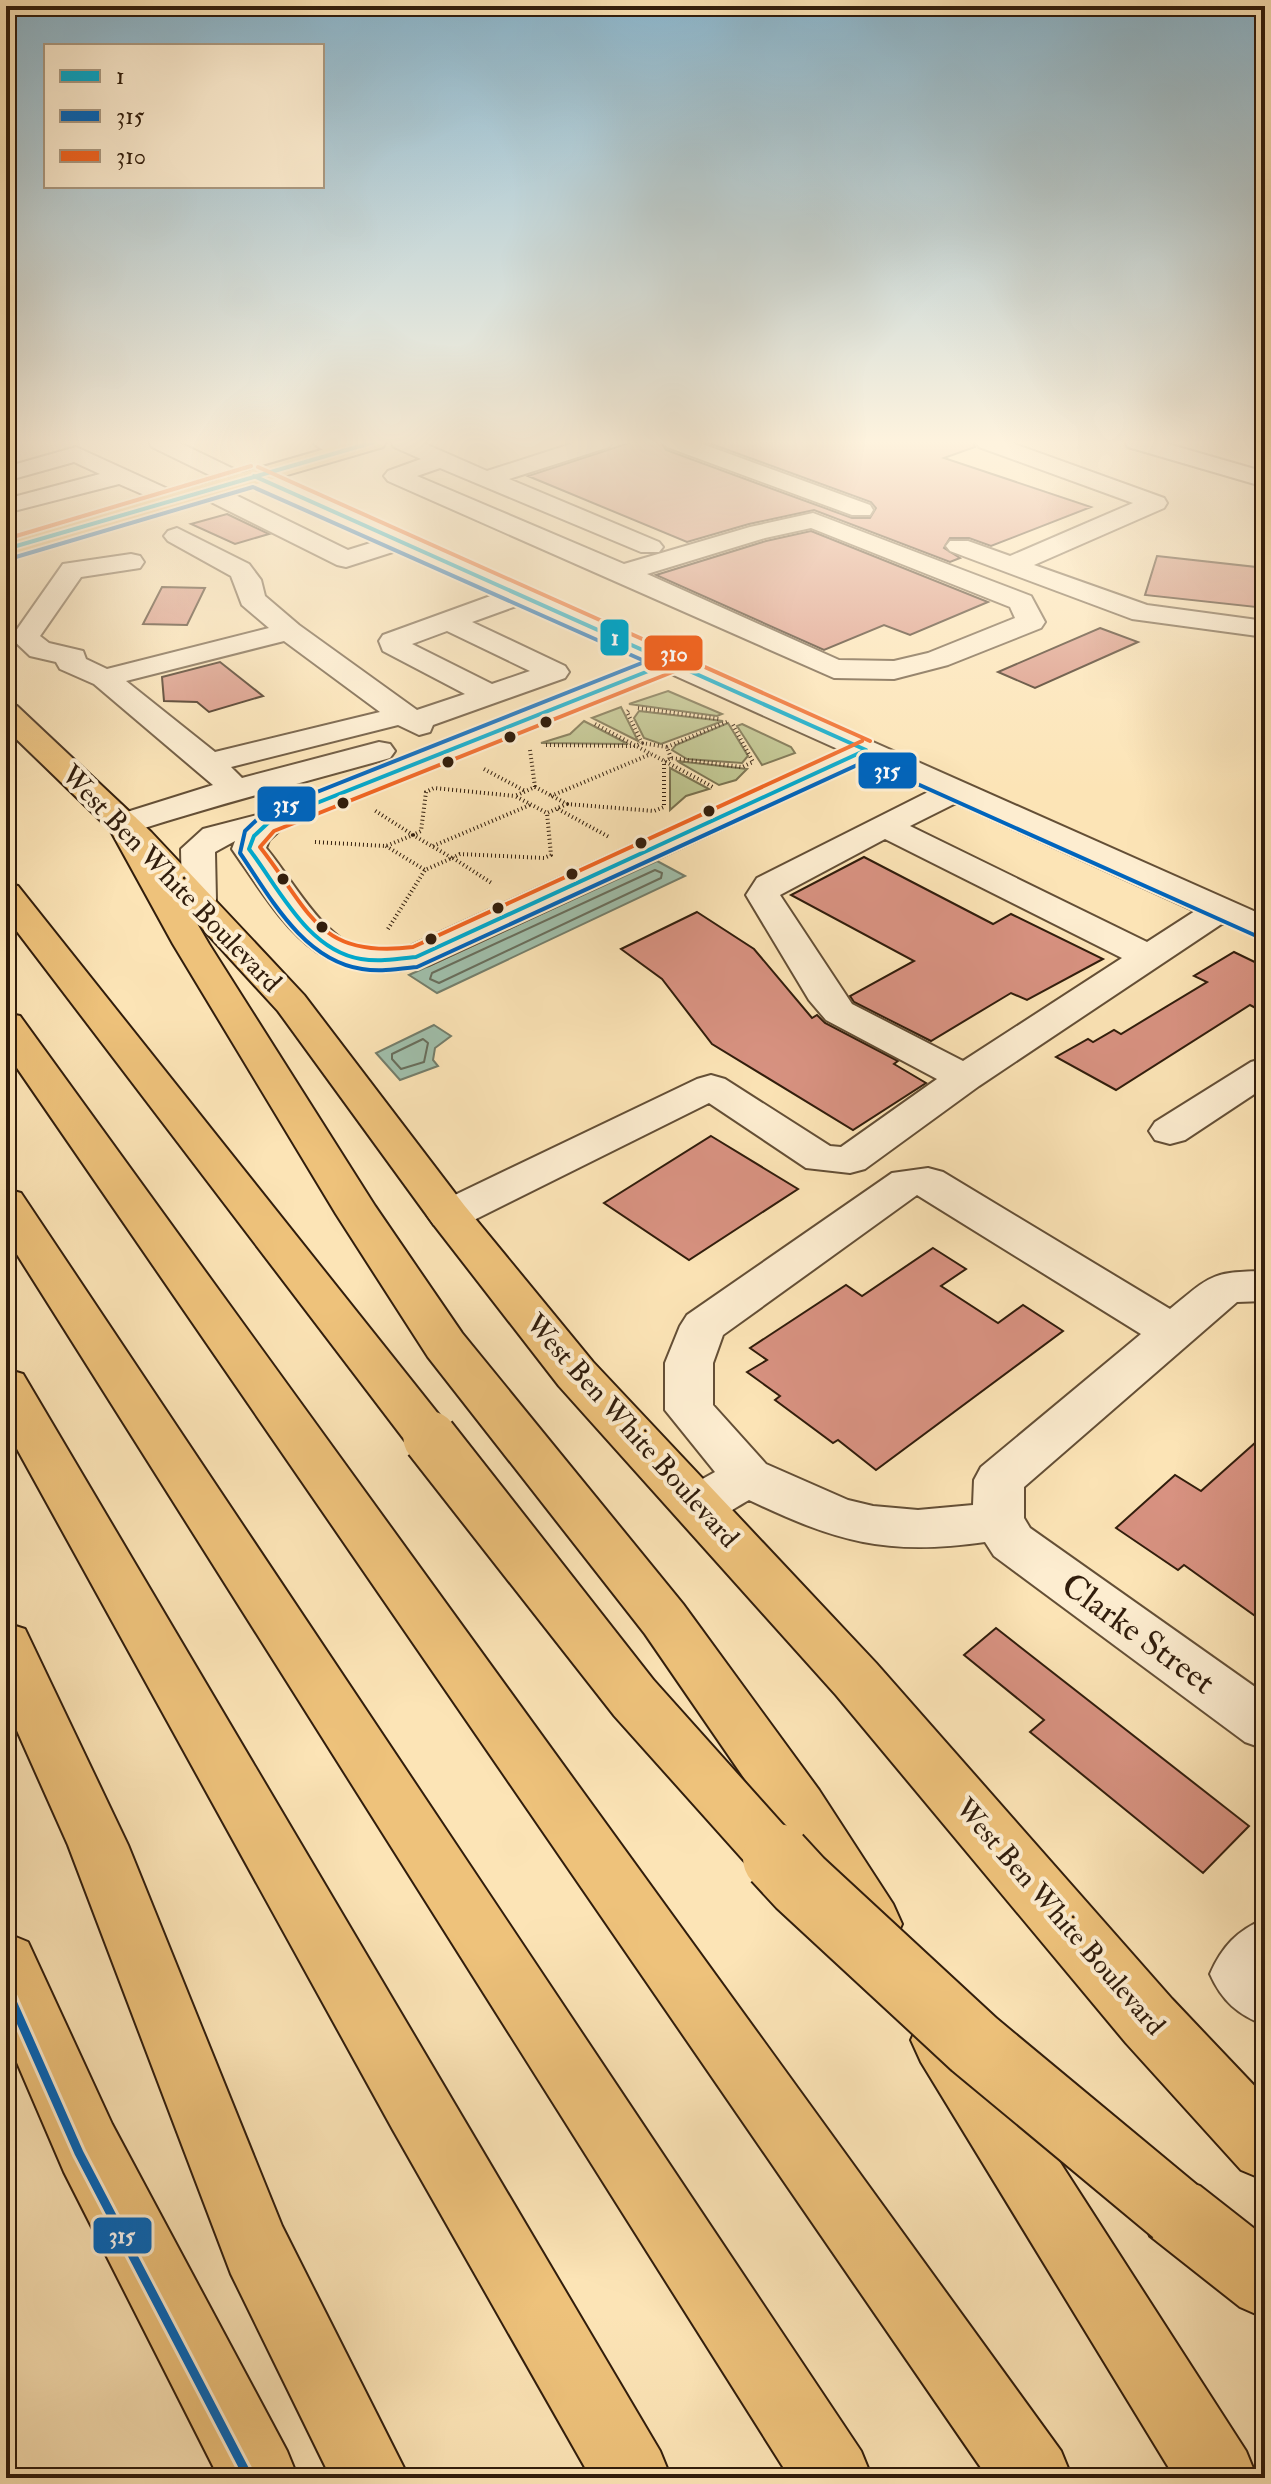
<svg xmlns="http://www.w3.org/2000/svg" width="1271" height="2484" font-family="'IM FELL Double Pica',serif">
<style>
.green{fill:#bec48e;stroke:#78704d;stroke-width:2}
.water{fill:#a0bfab;stroke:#747e6b;stroke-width:2}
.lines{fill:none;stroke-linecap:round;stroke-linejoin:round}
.shore{stroke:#686e5c;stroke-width:2}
.building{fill:#d89281;stroke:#311d0c;stroke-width:2}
.minor-casing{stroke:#644f36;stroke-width:4}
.major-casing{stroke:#311d0c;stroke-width:4}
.highway-casing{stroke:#311d0c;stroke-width:4}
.path{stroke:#311d0c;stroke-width:4;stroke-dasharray:1 3;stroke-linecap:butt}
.minor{fill:#fdedd0;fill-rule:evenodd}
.major{fill:#eec27b;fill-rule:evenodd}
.highway{fill:#eec27b;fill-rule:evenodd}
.highway-bridge-far1-casing{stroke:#311d0c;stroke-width:57;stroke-linecap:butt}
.highway-bridge-casing{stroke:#311d0c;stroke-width:72;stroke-linecap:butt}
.highway-bridge-far1{stroke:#eec27b;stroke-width:53}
.highway-bridge{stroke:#eec27b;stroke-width:68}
.bus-1-casing{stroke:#fdedd0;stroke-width:8}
.bus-2-far1-casing{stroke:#fdedd0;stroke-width:8}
.bus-2-casing{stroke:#fdedd0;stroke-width:15}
.bus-3-casing{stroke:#fdedd0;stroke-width:8}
.bus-1{stroke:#00a9ce;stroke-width:4}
.bus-2-far1{stroke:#0065bd;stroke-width:4}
.bus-2{stroke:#0065bd;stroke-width:9}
.bus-3{stroke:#f26522;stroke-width:4}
.bus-dot{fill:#311d0c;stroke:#fdedd0;stroke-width:3}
.labels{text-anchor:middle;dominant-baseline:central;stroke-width:8;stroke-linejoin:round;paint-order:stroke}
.street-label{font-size:28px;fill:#311d0c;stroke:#fdedd0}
.near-street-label{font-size:34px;fill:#311d0c;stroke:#fdedd0}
.line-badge{stroke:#fdedd0;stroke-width:3}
.badge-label{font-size:22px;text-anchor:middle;font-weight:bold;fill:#fff}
</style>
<rect width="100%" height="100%" fill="#fce4b6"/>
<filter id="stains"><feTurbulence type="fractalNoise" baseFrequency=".0025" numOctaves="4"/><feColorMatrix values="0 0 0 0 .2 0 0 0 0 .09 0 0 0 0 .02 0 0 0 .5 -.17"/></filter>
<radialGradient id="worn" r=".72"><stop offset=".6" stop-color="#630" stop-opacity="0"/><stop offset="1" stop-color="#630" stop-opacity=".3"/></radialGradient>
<path class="green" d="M668,691L722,714L717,716L629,704Z
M621,707L638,741L592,718Z
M639,711L723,721L661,744L644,738L634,718Z
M584,721L628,744L541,743L570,734Z
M728,723L748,756L742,763L687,759L672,750L676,745Z
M742,724L791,747L795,753L762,765L737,726Z
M677,761L747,769L736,780L719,785Z
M670,768L709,789L686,796L670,810Z"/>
<path class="water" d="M657,861L685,876L437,993L409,975Z
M434,1025L451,1036L435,1048L433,1060L438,1066L400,1080L376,1053Z"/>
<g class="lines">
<path class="shore" d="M655,870L662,873L661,878L439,983L430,979L432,973Z
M423,1039L428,1043L424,1062L401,1069L392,1059V1054Z"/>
</g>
<path class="building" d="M632,442H661L666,450L852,518H870L876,508L871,502L706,442H973L975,447L944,458L1091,507L991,546L969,538H950L944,548L960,558L950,562L814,510L749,524L687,542L528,476Z
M227,514L269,534L235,544L191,524Z
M811,531L988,602L910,635L884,625L824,650L656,575L766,541Z
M1157,556L1265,568V608L1145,595Z
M162,587L205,588L187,625L143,624Z
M1100,628L1138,642L1035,688L998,672Z
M220,662L263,696L209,712L197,702L164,701L162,677Z
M864,857L993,924L1011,914L1103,959L1027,1000L1011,993L931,1041L854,1002L850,996L914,961L791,895Z
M697,912L754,949L812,1018L817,1015L825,1023L898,1061L894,1064L926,1083L853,1130L712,1044L662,979L621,949Z
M1234,952L1265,967V1013L1250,1005L1116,1090L1056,1057L1088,1039L1093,1042L1114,1030L1121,1034L1207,982L1194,976Z
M711,1136L798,1189L689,1260L604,1203Z
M933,1248L966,1269L941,1286L998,1323L1023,1305L1063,1331L876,1470L838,1440L833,1443L775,1400L780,1396L747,1372L767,1360L750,1348L846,1285L862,1296Z
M1265,1434V1623L1184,1565L1178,1570L1116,1528L1175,1475L1201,1491Z
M996,1628L1249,1826L1203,1873L1030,1732L1044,1720L964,1655Z"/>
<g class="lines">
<defs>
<path id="minor" d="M149,442H178L244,474L254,469L262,471L1265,916V940L1223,923L979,1086L865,1169L850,1173L806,1168L709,1103L464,1225L449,1229L434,1225L427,1215L434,1205L697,1079L711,1075L725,1079L830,1146L841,1147L937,1079L826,1020L809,1000L746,895L757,878L930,791L866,762L429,965C320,992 287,928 232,849L235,841L215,852L216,900L211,907L199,910L187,907L182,900L181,849L203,829L257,815L645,662L519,605L472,622L565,666L569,672L565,678L433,725L430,732L419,735L398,725L231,767L242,778L379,742L390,744L395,751L390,758C305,782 219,804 135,831L123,834L111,831L107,824L111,817L213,785L94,684L60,669L56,662L30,656L11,638L63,564L131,554L140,556L144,562L140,568L81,577L40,636L49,643L83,651L86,659L107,669L269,628L242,605L231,576L168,541L164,536L168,531L177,528L249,564L261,580L265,596L299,625L417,710L465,694L383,651L379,641L383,635L496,594L399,550L346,567L337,565L197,495L194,490L197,485H215L348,550L377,541L248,482L238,487L230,485L152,447ZM447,631L530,671L492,684L412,644ZM284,641L380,712L215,752L126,681ZM669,673L840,750L408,947C394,948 379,951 365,949C324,942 291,877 266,848L269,840L281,829ZM956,803L1195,911L1147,942L910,826ZM885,839L1122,958L963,1061L852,1004L780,895Z
M313,442H346L358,450L354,455C341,458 321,452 313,442Z
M391,442H421L487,471L577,442H612L609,447L509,479L659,542L663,547L659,552H641L440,468L417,476L624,564L750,527L813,513L1031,596L1045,622L1041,628L948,665L894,679L834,678L388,481L384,476L388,471L421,459L394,447ZM811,528L1010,607L1015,618L928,653L894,661L839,660L647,574L765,538Z
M664,442H697L870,505L873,510L870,515H852L667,447Z
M976,442H1009L1164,498L1167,503L1164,508L1034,565L1147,605L1265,621V637L1132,619L950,551L946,546L950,541H968L1010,556L1133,503L979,447Z
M1125,442H1161L1265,472V487L1128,447Z
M76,447L181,495L184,500L181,505L172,507L119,484L6,513V499L100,474L74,462L6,481V467Z
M1265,1058V1087L1185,1140L1170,1144L1155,1140L1149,1131L1155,1122L1251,1062Z
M928,1168L943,1172L1170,1309C1212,1275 1210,1272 1265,1271V1301L1237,1302L1024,1487V1518L1030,1528L1265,1694V1749L1245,1742L994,1556L985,1542C887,1556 837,1542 749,1500C724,1514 710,1528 681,1519L674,1505L681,1491L715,1472L665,1410V1363L680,1326L687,1315L892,1173ZM917,1195L1141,1334L981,1467L974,1480L973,1505L918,1510L873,1506L848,1500L766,1464L713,1405V1363L723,1335Z
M1265,1919V2025C1238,2015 1222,2001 1210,1974C1222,1947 1237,1930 1265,1919Z"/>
<path id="major" d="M349,442H386L383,447L6,557V541Z
M6,703L17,706L151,832L304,995L464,1205L593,1362L876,1663L1172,1999L1265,2097V2180L1241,2170L1126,2043L836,1695L559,1386L434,1225L278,1011L127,846L6,729Z
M6,1933L28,1942L112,2124L287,2451L298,2478H219L64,2172L6,2037Z"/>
<path id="highway" d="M123,814L135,817L139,824L209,944L375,1206L462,1333L683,1604L819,1790L893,1904L902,1924L893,1944L871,1953L849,1944L777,1826L645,1634L428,1357L336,1214L173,944L107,824L111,817Z
M6,883L18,886L447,1425L455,1438L447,1451L430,1456L413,1451L6,917Z
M6,1013L20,1016L1061,2451L1072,2478H988L6,1052Z
M6,1189L21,1193L861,2451L872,2478H790L6,1237Z
M6,1369L23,1374L660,2451L671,2478H591L393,2130L6,1429Z
M6,1623L25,1629L128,1845L282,2226L409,2478H331L231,2274L68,1845L6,1706Z
M944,2008L967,2018L1246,2451L1257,2478H1175L921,2062L911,2040L921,2018Z
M1175,2176L1200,2186L1265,2237V2318L1240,2307L1150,2236L1140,2211L1150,2186Z"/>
</defs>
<use href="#minor" class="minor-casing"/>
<use href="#major" class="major-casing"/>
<use href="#highway" class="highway-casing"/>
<path class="path" d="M638,708L719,719
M595,724L713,787
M642,743L667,747L671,758
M546,745L635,746L642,743L627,712L629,710
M667,747L729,721
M530,750L535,787
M484,769L525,791
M535,787L567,804L547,813L515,796Z
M551,796L651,754
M567,804L654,811L664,807V762L671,758L742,767L753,762L732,723
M558,809L609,837
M315,842L386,846L413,835L374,810
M386,846L425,870L452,858L413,835L421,831L426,792L434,788L515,796
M433,846L530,805
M452,858L460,854L544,858L551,855L547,813
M453,858L493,884
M388,929L425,870"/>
<use href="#minor" class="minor"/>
<use href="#major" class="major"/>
<use href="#highway" class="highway"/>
<defs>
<path id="highway-bridge-far1" d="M430,1438L634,1698L779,1860"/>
<path id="highway-bridge" d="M777,1858L800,1883L974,2044L1175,2211"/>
</defs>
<use href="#highway-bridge-far1" class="highway-bridge-far1-casing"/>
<use href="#highway-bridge" class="highway-bridge-casing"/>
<use href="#highway-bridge-far1" class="highway-bridge-far1"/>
<use href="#highway-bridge" class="highway-bridge"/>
<defs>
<path id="bus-1" d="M254,476L866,750
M6,549L374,442
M671,662L269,822L254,836L249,849C279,888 307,950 361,959C379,962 398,959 416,957L866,750"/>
<path id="bus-2-far1" d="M9,559L253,487L667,671
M667,653L264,813L245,831L240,853C270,897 303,960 362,969C380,972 399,969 417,967L866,761L1261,938"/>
<path id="bus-2" d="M6,1988L79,2153L249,2478"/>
<path id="bus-3" d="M258,467L870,741
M6,539L251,466
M675,671L274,831L260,847C311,912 318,959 413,947L862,741"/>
</defs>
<use href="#bus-1" class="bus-1-casing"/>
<use href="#bus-2-far1" class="bus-2-far1-casing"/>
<use href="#bus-2" class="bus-2-casing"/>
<use href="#bus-3" class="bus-3-casing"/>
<use href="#bus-1" class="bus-1"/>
<use href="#bus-2-far1" class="bus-2-far1"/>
<use href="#bus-2" class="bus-2"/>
<use href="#bus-3" class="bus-3"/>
</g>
<linearGradient id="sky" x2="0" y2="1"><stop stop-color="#8bb8d0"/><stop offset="0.56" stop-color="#fef3de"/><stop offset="1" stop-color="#fef3de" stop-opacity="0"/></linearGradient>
<rect width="1271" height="790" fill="url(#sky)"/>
<g class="bus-dot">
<circle cx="546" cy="722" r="7"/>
<circle cx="510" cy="737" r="7"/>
<circle cx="448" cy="762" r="7"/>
<circle cx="343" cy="803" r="7"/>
<circle cx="709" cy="811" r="7"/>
<circle cx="641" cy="843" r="7"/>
<circle cx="572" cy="874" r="7"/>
<circle cx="283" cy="879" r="7"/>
<circle cx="498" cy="908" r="7"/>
<circle cx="322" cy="927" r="7"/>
<circle cx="431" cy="939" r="7"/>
</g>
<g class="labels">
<g class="street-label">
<text transform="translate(171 879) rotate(46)">West Ben White Boulevard</text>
<text transform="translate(632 1431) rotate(48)">West Ben White Boulevard</text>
<text transform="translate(1060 1917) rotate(49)">West Ben White Boulevard</text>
</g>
<g class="near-street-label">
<text transform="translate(1138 1634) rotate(36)">Clarke Street</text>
</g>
</g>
<g class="line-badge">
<rect x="599" y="618" width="31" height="39" rx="8" fill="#00a9ce"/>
<rect x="643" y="634" width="61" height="38" rx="8" fill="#f26522"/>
<rect x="857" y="751" width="61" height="39" rx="8" fill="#0065bd"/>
<rect x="256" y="785" width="61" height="38" rx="8" fill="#0065bd"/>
<rect x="92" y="2216" width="61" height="39" rx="8" fill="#0065bd"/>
</g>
<g class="badge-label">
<text x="615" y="645">1</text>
<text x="674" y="661">310</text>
<text x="887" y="778">315</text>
<text x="286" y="812">315</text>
<text x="122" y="2243">315</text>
</g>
<rect width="1271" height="2484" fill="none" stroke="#fce4b6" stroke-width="32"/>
<rect x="8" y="8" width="1255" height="2468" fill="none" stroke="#311d0c" stroke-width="4"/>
<rect x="16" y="16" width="1239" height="2452" fill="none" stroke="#311d0c" stroke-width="2"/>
<rect x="44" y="44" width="280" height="144" fill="#fdedd0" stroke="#ab9a82" stroke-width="2"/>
<rect x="60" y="70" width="40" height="12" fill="#00a9ce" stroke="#ab9a82" stroke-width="2"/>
<text x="116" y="84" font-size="24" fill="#311d0c">1</text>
<rect x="60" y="110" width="40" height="12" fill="#0065bd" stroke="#ab9a82" stroke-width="2"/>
<text x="116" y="124" font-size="24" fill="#311d0c">315</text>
<rect x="60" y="150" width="40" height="12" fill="#f26522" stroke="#ab9a82" stroke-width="2"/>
<text x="116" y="164" font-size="24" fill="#311d0c">310</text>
<rect width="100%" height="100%" filter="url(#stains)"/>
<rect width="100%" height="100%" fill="url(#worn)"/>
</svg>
